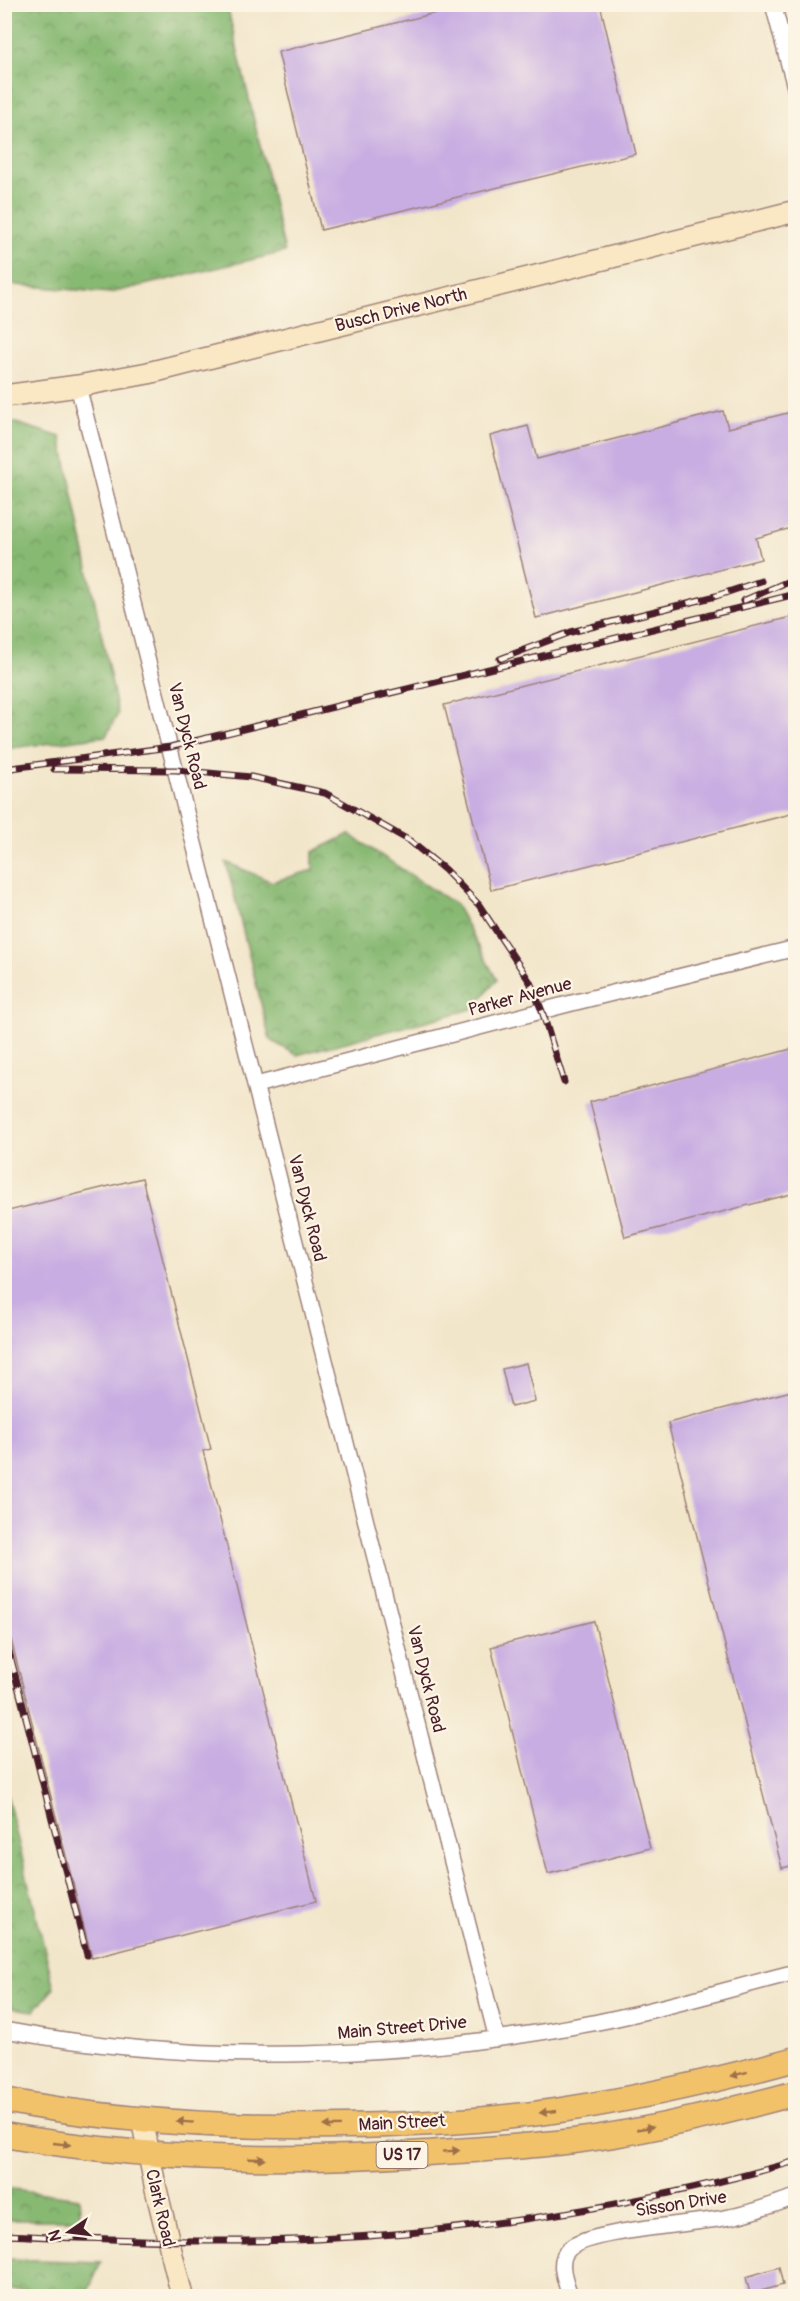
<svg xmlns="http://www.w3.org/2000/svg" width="800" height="2301" font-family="Pangolin,sans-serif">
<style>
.forest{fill:url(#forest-crowns);stroke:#696c4f;stroke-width:1.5}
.building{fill:#c8ade2}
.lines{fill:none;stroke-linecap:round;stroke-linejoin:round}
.street-casing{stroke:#9e827a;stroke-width:18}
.secondary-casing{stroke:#9e827a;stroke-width:24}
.primary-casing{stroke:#9e827a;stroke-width:27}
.street{stroke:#fff;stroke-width:15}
.secondary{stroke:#fae7c3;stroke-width:21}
.primary{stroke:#f2c26a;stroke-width:24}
.rail-casing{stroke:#4a1f2b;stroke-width:7}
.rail{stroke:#fcf5e5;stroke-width:4.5;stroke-dasharray:14;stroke-linecap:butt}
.oneway{fill:#9e704a}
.labels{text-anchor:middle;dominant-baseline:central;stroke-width:4.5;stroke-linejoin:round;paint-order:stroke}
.shield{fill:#fcf5e5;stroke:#7f5f63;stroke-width:1.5}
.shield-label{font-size:16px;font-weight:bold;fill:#4a1f2b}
.street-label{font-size:18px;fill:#4a1f2b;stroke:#fcf5e5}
</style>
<defs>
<pattern id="forest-crowns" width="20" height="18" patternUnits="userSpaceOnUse" patternTransform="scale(1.5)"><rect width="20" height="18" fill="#88b973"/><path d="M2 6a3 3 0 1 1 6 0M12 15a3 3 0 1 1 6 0" fill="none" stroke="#71965f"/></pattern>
</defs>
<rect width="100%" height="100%" fill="#fcf5e5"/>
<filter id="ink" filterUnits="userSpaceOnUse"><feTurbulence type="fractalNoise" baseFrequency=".0167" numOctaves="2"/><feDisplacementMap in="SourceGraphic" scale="12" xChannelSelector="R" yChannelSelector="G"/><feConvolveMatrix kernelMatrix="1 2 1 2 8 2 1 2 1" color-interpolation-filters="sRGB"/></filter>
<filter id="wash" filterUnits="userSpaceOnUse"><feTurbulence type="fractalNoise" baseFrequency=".008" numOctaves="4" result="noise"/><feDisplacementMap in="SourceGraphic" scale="24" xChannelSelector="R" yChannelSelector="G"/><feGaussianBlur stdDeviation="1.35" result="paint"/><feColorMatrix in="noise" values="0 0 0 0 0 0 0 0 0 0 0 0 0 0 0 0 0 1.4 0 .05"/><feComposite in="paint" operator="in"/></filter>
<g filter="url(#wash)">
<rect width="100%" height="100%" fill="#f2e6ca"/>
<path class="forest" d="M4,5H227L285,252L110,293L5,284Z
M16,423L61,437L118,714L106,736L5,749L4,424Z
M349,834L456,905L497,980L472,1009L297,1055L270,1040L226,862L272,882L313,870V852Z
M4,1783L54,1988L34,2011L5,2007Z
M5,2188L79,2198L81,2220H5Z
M5,2259L101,2262L88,2292L5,2290Z"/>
<g id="blocks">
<path class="building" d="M472,4H600L636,154L321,230L278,52Z
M723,411L728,428L795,411V527L756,538L761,559L536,618L490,436L528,426L537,459Z
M795,616V813L491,890L444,705Z
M795,1048V1193L625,1237L590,1102Z
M142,1178L211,1449L203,1451L316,1901L92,1958L4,1612V1212Z
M526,1363L535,1401L511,1407L502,1369Z
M795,1390V1865L782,1868L668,1423Z
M594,1621L650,1848L548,1874L491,1647Z
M779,2267L783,2285L750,2294L746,2277Z"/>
</g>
</g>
<g filter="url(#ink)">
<use href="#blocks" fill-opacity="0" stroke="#9e827a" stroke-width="1.5"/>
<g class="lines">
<defs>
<path id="street" d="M773,4L796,91
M78,386L497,2039
M256,1085L572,1003L796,948
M4,2030C198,2066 399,2060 593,2023C661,2010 728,1989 796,1972
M570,2296C566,2282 556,2261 569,2249C588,2230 698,2224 730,2217C752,2213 774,2204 796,2197"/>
<path id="secondary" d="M4,396L78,386L148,373L796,211
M142,2119L155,2185L182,2296"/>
<path id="primary" d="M4,2100C116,2122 230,2128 343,2126C415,2125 489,2121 561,2110C640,2098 718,2080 796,2059
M4,2135C143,2160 284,2163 425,2153C474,2150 525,2147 574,2141C649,2131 723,2113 796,2093"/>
</defs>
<use href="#street" class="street-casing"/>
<use href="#secondary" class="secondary-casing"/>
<use href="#primary" class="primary-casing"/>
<use href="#street" class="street"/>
<use href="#secondary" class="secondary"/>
<use href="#primary" class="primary"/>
<defs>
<path id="rail" d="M743,601L796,578
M500,659L571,632L716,596L761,581
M4,769L170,747L796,594
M54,769L176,770L251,777L325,793L410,841L445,870L479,905L530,982L542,1011L564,1082
M4,1632L87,1955
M4,2235C109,2239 213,2244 317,2239C473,2232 646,2205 796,2161"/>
</defs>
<use href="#rail" class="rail-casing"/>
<use href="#rail" class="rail"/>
</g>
<defs><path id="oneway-solid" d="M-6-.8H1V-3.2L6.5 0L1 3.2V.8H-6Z" transform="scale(1.5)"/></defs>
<g class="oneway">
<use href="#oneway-solid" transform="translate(739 2074) rotate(166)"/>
<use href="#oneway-solid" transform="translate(548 2112) rotate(174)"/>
<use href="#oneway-solid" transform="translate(185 2122) rotate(-176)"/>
<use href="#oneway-solid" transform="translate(332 2126) rotate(179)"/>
<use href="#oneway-solid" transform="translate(645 2128) rotate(-10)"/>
<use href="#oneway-solid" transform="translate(62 2144) rotate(6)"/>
<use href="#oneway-solid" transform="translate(451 2151) rotate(-4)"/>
<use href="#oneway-solid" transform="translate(257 2159) rotate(2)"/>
</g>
</g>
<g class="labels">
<rect class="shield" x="376.5" y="2142" width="51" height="26" rx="4.5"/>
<g class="shield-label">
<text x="402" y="2155">US 17</text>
</g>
<g class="street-label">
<text transform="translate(401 310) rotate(-14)">Busch Drive North</text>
<text transform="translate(187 736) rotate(76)">Van Dyck Road</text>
<text transform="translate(520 997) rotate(-15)">Parker Avenue</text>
<text transform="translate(307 1208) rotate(76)">Van Dyck Road</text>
<text transform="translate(426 1679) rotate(76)">Van Dyck Road</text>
<text transform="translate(402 2028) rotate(-5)">Main Street Drive</text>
<text transform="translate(402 2123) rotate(-3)">Main Street</text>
<text transform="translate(681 2204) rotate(-9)">Sisson Drive</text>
<text transform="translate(160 2208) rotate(77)">Clark Road</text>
</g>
</g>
<rect width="800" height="2301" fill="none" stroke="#fcf5e5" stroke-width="24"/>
<g transform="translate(69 2232) rotate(256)" stroke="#fcf5e5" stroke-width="4.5" paint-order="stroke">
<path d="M0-4.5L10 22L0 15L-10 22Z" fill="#4a1f2b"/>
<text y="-9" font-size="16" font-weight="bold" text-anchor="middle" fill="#4a1f2b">N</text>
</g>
</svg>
